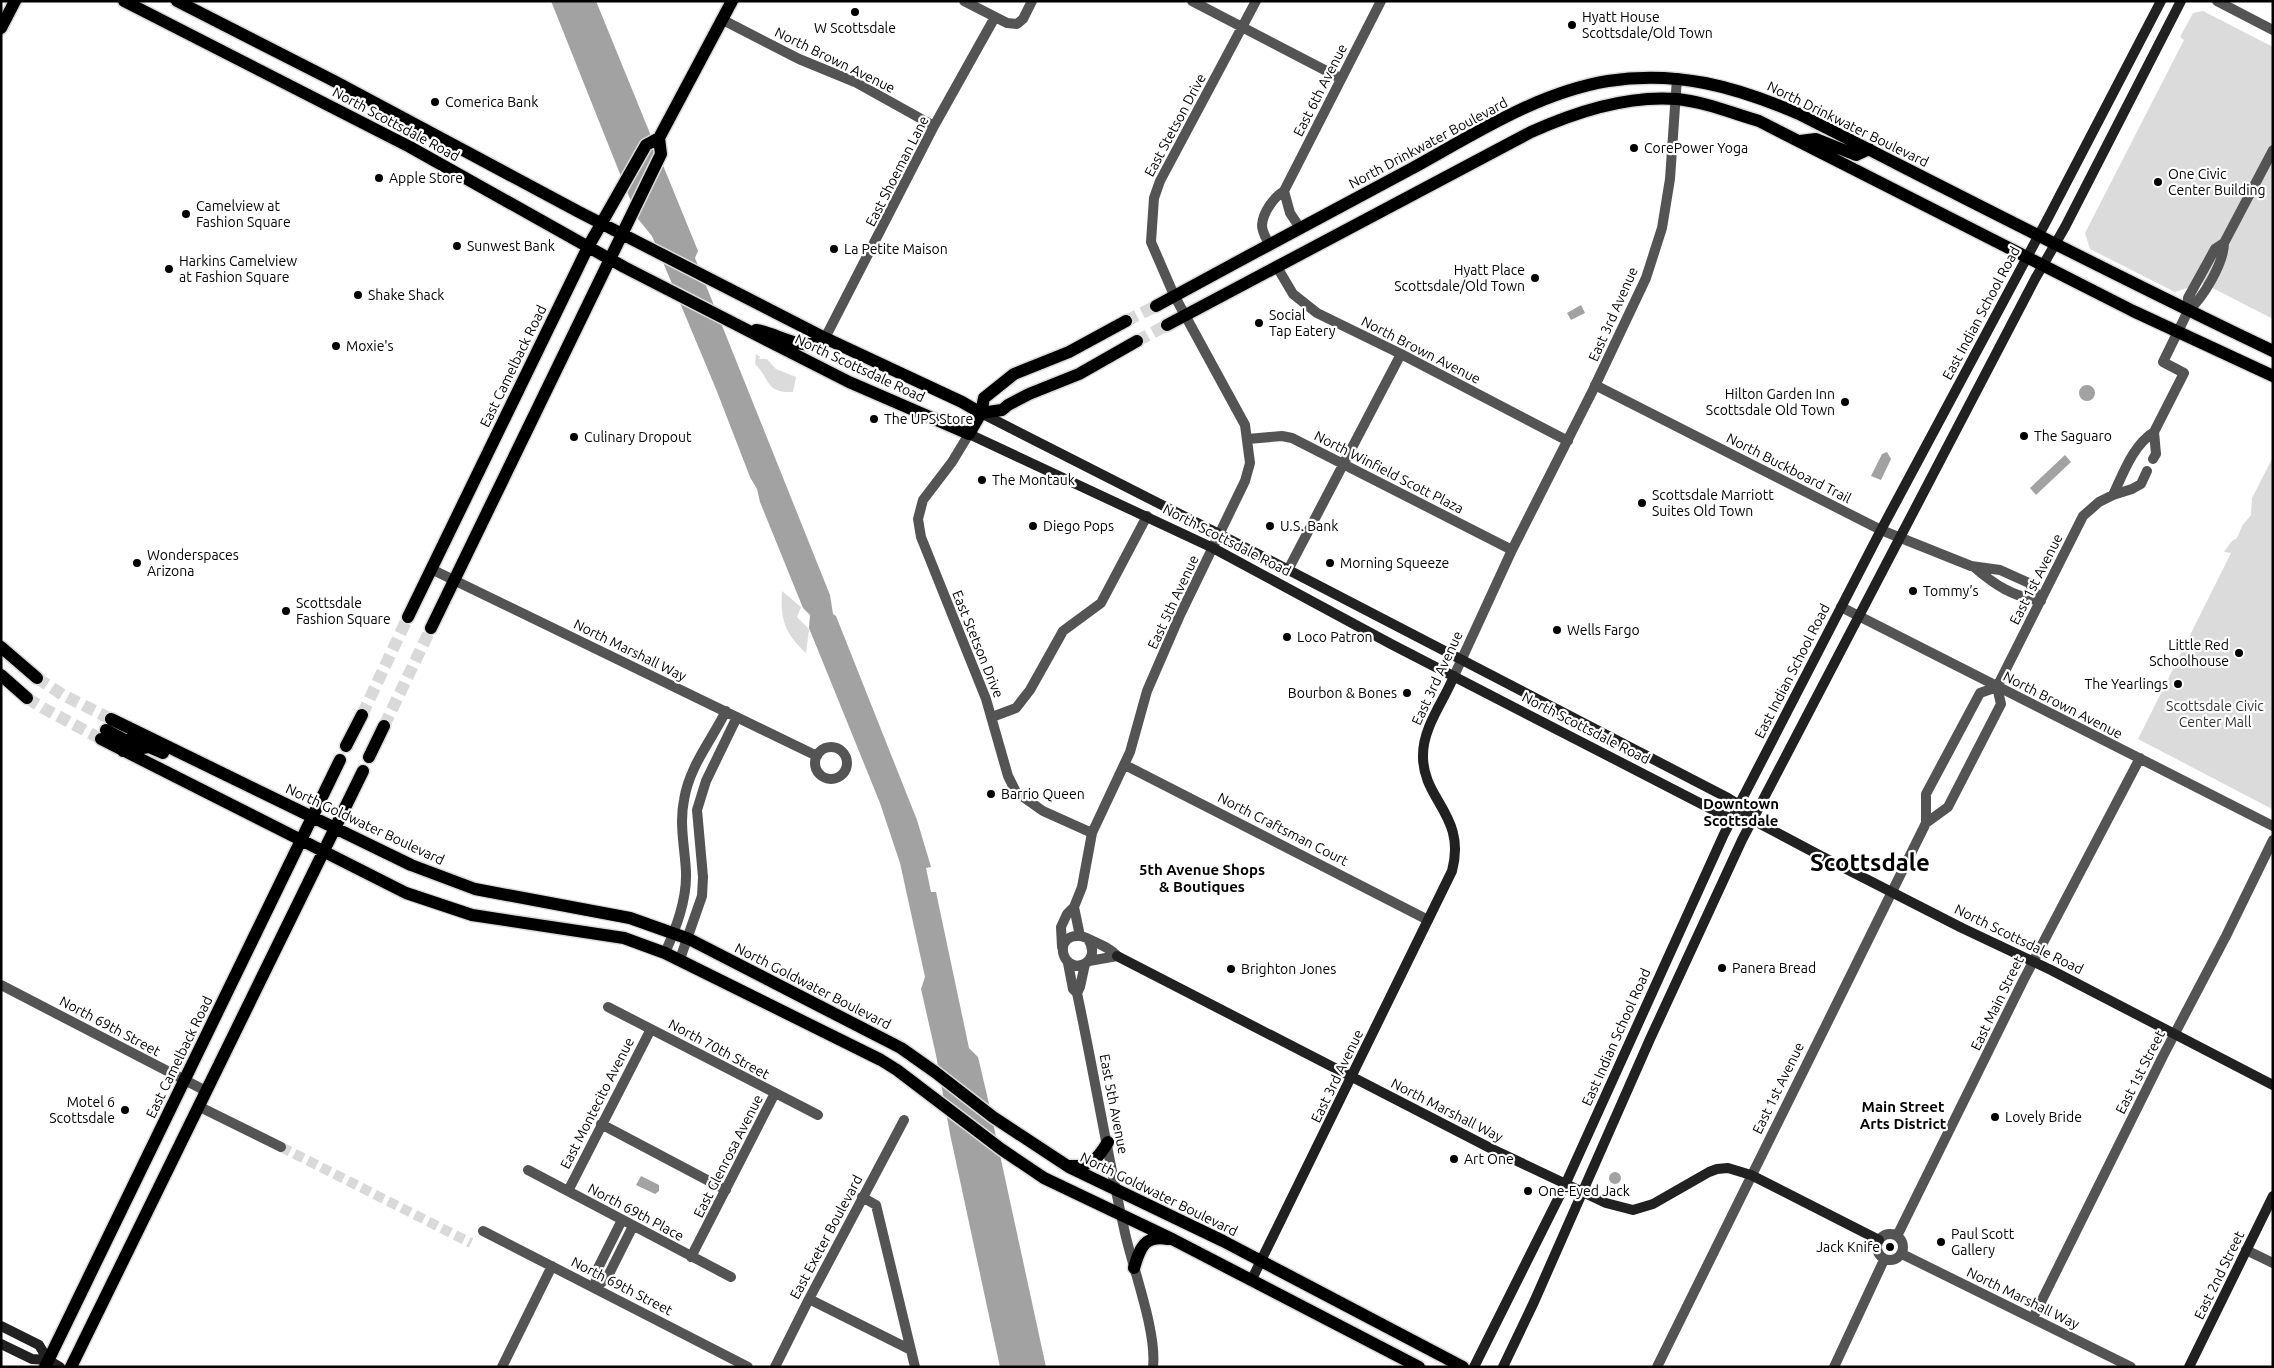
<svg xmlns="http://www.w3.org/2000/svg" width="2274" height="1368" font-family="Ubuntu,sans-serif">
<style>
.green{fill:#dbdbdb}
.water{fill:#a2a2a2}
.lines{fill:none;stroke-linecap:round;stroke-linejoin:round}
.street-tunnel{stroke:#d9d9d9;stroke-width:10;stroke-dasharray:10 5;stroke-linecap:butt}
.primary-tunnel{stroke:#d9d9d9;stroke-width:12;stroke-dasharray:12 6;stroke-linecap:butt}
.primary-casing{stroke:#dbdbdb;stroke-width:15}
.street{stroke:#545454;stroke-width:10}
.secondary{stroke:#212121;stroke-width:10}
.primary{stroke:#000;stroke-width:12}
.poi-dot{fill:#000;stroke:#fff;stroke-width:2}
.labels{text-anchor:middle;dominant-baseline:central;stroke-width:4.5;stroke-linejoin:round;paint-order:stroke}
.poi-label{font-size:14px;fill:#000;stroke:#fff;text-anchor:start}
.street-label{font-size:14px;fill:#000;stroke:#fff}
.park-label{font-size:14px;fill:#323232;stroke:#fff}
.neighbourhood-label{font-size:15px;font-weight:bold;fill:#000;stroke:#fff}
.town-label{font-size:24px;font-weight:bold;fill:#000;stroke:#fff}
</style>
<rect width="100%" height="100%" fill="#fff"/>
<path class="green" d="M2203,11L2273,47V319L2195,279L2190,287L2175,292L2090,249L2085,233L2184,40L2180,37L2193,13Z
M756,354L760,357L759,359H767L776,369L796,377L793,392C765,393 771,380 755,364Z
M2273,457V808L2272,809L2138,739L2231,553L2224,552L2231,542L2237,538L2242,526L2251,515L2252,498Z
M782,591L801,607L797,617L809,629L806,653C785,633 780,620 782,591Z"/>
<path class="water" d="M551,1H596L698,251L695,258L830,595L833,614L836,616L917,820L931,867L926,868L931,892H936L969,1048L978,1057L987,1095L1046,1367H1000L950,1134L936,1055L921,989L925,977L900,863L880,803L809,628L810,615L803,608L760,502L757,489L750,477L716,389L652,236L638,219Z
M1581,305L1585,313L1571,320L1567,313Z
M2079 393a8 8 0 1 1 16 0a8 8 0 1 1-16 0Z
M1887,452L1891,459L1881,480L1871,476L1882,454Z
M2065,455L2071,462L2036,495L2030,488Z
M1609 1178a6 6 0 1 1 12 0a6 6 0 1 1-12 0Z
M641,1176L659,1185V1191L655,1194L636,1185Z"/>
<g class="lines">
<path class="street-tunnel" d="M281,1147L471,1243"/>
<path class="primary-tunnel" d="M1126,321L1156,306
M1137,341L1167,325
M37,678L63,695L111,719
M27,698L43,708L101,739
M362,715L408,617
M384,726L431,628"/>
<defs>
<path id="primary" d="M124,1L410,147L624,267L790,352L849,382L969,434L981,413L984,398L1014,374L1069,352L1126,321
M177,1L336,82L579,212L825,338L962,402L981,413
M1,28L15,1
M1800,141L1816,139L1856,155L1869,149
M1156,306C1240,260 1325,215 1409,170C1473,135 1536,93 1608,81C1677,70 1737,87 1799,114C1957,194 2113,275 2273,351
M1167,325L1531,132C1575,112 1628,95 1677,99C1705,102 1732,113 1759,121L2133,311L2273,376
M756,330C778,333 806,355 825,338
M981,413L1002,410L1008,405L1029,394L1079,374L1137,341
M408,617L588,247L646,145L659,138L732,1
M431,628L661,154L659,138
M1,647L37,678
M1,675L27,698
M111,719L411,865L475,889L630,918L689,939L901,1048L935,1072L993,1117L1069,1167L1223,1241L1463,1367
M106,730L125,740L146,739
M101,739L406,893L472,915L624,938L665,953L881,1060L897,1070L1001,1149L1044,1178L1174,1240L1419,1367
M346,746L362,715
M123,751L149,747L163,753
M369,757L384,726
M1069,1166C1091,1167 1097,1160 1108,1142
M1134,1268C1140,1248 1144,1235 1168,1239
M45,1367L340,760
M71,1367L363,771"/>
</defs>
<use href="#primary" class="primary-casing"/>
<path class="street" d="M964,1L1007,23L1017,24L1023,19L1032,1
M1192,1L1340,78
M2217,1L2273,30
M723,20L799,59L855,82L934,126
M1284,191L1290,213L1300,228
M1269,244C1266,238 1262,232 1262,225C1263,212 1274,197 1284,191L1381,1
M1277,267L1293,294L1317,313L1401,354L1568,441
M2188,311C2203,298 2224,263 2224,243
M825,338L934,126L995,17
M1595,385L1881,530L1971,566L2000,570L2029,583L2041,601
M969,434L952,462L923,500L918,519L921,537L986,699L1008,776L1016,792L1043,811L1092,833
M1248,439L1282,436L1292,438L1512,550
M2153,459L2156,454L2154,432
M2113,495C2123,474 2133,445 2154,432L2184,373L2163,362L2188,311V298L2215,249L2224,243L2273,150
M1974,567C1996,586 2012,596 2041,601
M431,569L817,756
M1288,570L1401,354
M1841,607L2273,826
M1454,676L1512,550L1593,390L1646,278L1662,228L1670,179L1677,78
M992,717L1016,708L1030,690L1063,631L1101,603L1147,516
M815 763a16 16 0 1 1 32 0a16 16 0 1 1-32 0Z
M1125,765L1428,920
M1926,823L1948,807L2001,704L1997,687L2083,516L2099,502L2113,495L2132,489L2141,484L2147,471
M1074,907L1080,936
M1088,939C1096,951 1092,965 1076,966C1058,962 1058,934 1079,936C1084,936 1089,939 1093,941C1102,945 1111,949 1117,956
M1062,947L1061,927L1067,914L1074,907L1082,887L1092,833L1130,752L1147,691L1180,615L1245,481L1250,463L1245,425L1174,295L1151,242L1154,198L1160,181L1256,1
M665,953C676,928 687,900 686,872C685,849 679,824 684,800C689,767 711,741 726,711
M680,959L702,896L703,877L697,810L706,781L737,717
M1089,961L1117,956
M1068,963L1073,989L1077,993C1094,1073 1107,1153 1125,1233C1133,1269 1157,1332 1153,1367
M1,985L206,1091
M1077,993L1080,987L1085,964
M608,1007L818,1115
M198,1106L281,1147
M601,1124L726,1190
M528,1170L731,1277
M568,1191L651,1029
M862,1197L876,1205L915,1367
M483,1231L748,1367
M1877 1247a13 13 0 1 1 26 0a13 13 0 1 1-26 0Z
M1897,1236L2024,979L2140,758
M2246,1250L2273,1263
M1902,1254L2131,1367
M691,1257L775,1093
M595,1288L607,1278L633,1226
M595,1288L597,1270L622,1220
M809,1299L911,1350
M2033,1318L2163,1056L2226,936L2273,840
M502,1367L552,1266
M775,1367L809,1299L904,1120
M1657,1367L1926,823V794L1980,693L1997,687
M1834,1367L1884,1260"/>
<path class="secondary" d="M981,413L1219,534L1728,798L1739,805L1753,820L1819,855L1962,928L2051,970L2273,1085
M969,434L1213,548L1391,644L1719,813L1732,819L1753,820
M1117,956L1492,1149L1606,1203L1633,1210L1653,1204L1709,1172L1717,1169L1728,1168L1751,1175L1879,1240
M1252,1279L1452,871C1467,815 1422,800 1423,755C1423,727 1444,701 1454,676
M1,1326L39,1345L48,1360
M1,1344L32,1359L48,1360L60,1367
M1474,1367L1565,1185L1724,834L1881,530L2048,218L2161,1
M1503,1367L1534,1302L1650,1039L1742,840L2035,279L2065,227L2181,1
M2189,1367L2273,1196"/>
<use href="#primary" class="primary"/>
</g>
<g class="poi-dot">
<circle cx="855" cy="12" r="5"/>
<circle cx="1572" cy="25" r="5"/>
<circle cx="435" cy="102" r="5"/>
<circle cx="1634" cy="148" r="5"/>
<circle cx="379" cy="178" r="5"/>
<circle cx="2158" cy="182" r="5"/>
<circle cx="186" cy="214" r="5"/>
<circle cx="457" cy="246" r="5"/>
<circle cx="834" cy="249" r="5"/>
<circle cx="169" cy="269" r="5"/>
<circle cx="1535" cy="278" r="5"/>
<circle cx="358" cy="295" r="5"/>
<circle cx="1259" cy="323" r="5"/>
<circle cx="336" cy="346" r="5"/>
<circle cx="1845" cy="402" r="5"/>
<circle cx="874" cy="419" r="5"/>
<circle cx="2024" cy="436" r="5"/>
<circle cx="574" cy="437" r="5"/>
<circle cx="982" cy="480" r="5"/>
<circle cx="1642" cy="503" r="5"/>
<circle cx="1033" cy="526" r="5"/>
<circle cx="1270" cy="526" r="5"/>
<circle cx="137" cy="563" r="5"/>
<circle cx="1330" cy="563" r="5"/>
<circle cx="1913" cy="591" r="5"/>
<circle cx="286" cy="611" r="5"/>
<circle cx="1557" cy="630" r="5"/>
<circle cx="1287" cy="637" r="5"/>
<circle cx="2239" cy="653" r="5"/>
<circle cx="2178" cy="684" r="5"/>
<circle cx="1407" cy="693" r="5"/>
<circle cx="991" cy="794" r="5"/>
<circle cx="1722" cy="968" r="5"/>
<circle cx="1231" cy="969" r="5"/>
<circle cx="125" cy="1110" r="5"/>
<circle cx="1995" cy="1117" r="5"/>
<circle cx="1454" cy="1159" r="5"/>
<circle cx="1528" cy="1191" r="5"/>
<circle cx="1941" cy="1242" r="5"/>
<circle cx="1890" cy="1247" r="5"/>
</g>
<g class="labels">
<g class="poi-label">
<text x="1582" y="17">Hyatt House<tspan x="1582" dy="16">Scottsdale/Old Town</tspan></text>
<text x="855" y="28" text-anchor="middle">W Scottsdale</text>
<text x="445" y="102">Comerica Bank</text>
<text x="1644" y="148">CorePower Yoga</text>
<text x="2168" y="174">One Civic<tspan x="2168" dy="16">Center Building</tspan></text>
<text x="389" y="178">Apple Store</text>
<text x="196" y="206">Camelview at<tspan x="196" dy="16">Fashion Square</tspan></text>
<text x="467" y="246">Sunwest Bank</text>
<text x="844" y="249">La Petite Maison</text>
<text x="179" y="261">Harkins Camelview<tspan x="179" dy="16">at Fashion Square</tspan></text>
<text x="1525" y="270" text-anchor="end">Hyatt Place<tspan x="1525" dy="16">Scottsdale/Old Town</tspan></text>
<text x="368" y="295">Shake Shack</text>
<text x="1269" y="315">Social<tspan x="1269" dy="16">Tap Eatery</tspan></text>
<text x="346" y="346">Moxie's</text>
<text x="1835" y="394" text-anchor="end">Hilton Garden Inn<tspan x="1835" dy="16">Scottsdale Old Town</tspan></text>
<text x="884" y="419">The UPS Store</text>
<text x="2034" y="436">The Saguaro</text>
<text x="584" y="437">Culinary Dropout</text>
<text x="992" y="480">The Montauk</text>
<text x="1652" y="495">Scottsdale Marriott<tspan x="1652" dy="16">Suites Old Town</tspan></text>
<text x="1043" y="526">Diego Pops</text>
<text x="1280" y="526">U.S. Bank</text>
<text x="147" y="555">Wonderspaces<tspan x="147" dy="16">Arizona</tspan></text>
<text x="1340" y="563">Morning Squeeze</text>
<text x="1923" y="591">Tommy’s</text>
<text x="296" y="603">Scottsdale<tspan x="296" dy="16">Fashion Square</tspan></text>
<text x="1567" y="630">Wells Fargo</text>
<text x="1297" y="637">Loco Patron</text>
<text x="2229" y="645" text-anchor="end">Little Red<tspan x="2229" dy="16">Schoolhouse</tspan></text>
<text x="2168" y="684" text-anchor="end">The Yearlings</text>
<text x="1397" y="693" text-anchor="end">Bourbon &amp; Bones</text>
<text x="1001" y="794">Barrio Queen</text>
<text x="1732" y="968">Panera Bread</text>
<text x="1241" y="969">Brighton Jones</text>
<text x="115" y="1102" text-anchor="end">Motel 6<tspan x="115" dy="16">Scottsdale</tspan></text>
<text x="2005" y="1117">Lovely Bride</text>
<text x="1464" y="1159">Art One</text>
<text x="1538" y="1191">One-Eyed Jack</text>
<text x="1951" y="1234">Paul Scott<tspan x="1951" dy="16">Gallery</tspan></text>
<text x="1880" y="1247" text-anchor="end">Jack Knife</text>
</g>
<g class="street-label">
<text transform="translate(835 60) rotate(26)">North Brown Avenue</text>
<text transform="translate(1320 90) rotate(-63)">East 6th Avenue</text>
<text transform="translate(396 124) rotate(28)">North Scottsdale Road</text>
<text transform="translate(1848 124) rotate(26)">North Drinkwater Boulevard</text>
<text transform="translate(1175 125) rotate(-62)">East Stetson Drive</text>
<text transform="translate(1428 143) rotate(-28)">North Drinkwater Boulevard</text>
<text transform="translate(897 171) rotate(-63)">East Shoeman Lane</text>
<text transform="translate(1981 313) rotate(-62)">East Indian School Road</text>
<text transform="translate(1613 314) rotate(-66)">East 3rd Avenue</text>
<text transform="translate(1421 350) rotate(27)">North Brown Avenue</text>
<text transform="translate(513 366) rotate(-64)">East Camelback Road</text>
<text transform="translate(860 368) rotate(25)">North Scottsdale Road</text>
<text transform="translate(1789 468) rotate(27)">North Buckboard Trail</text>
<text transform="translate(1389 472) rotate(27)">North Winfield Scott Plaza</text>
<text transform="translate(1227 540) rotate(27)">North Scottsdale Road</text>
<text transform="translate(2036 579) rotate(-63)">East 1st Avenue</text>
<text transform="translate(1173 602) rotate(-65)">East 5th Avenue</text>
<text transform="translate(978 644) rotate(68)">East Stetson Drive</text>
<text transform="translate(630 650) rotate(26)">North Marshall Way</text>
<text transform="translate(1792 671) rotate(-63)">East Indian School Road</text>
<text transform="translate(1437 678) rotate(-65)">East 3rd Avenue</text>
<text transform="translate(2063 705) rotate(27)">North Brown Avenue</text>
<text transform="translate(1586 728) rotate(27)">North Scottsdale Road</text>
<text transform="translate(365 824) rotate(25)">North Goldwater Boulevard</text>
<text transform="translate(1283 829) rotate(27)">North Craftsman Court</text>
<text transform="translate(2019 939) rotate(26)">North Scottsdale Road</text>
<text transform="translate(813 986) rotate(27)">North Goldwater Boulevard</text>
<text transform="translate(1997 1003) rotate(-64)">East Main Street</text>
<text transform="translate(110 1026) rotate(28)">North 69th Street</text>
<text transform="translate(1616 1037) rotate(-66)">East Indian School Road</text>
<text transform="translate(719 1049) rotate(28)">North 70th Street</text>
<text transform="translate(179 1057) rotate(-64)">East Camelback Road</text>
<text transform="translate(2140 1072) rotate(-63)">East 1st Street</text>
<text transform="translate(1337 1076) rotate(-64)">East 3rd Avenue</text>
<text transform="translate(1778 1088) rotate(-64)">East 1st Avenue</text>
<text transform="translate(597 1103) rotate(-63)">East Montecito Avenue</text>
<text transform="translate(1114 1104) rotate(79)">East 5th Avenue</text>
<text transform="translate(1447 1110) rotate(27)">North Marshall Way</text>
<text transform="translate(728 1156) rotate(-63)">East Glenrosa Avenue</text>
<text transform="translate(1159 1194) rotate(26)">North Goldwater Boulevard</text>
<text transform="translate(636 1212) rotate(28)">North 69th Place</text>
<text transform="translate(826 1237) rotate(-62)">East Exeter Boulevard</text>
<text transform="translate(2219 1275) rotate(-64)">East 2nd Street</text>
<text transform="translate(622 1286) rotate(27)">North 69th Street</text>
<text transform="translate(2023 1298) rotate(26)">North Marshall Way</text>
</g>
<g class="park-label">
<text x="2215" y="706">Scottsdale Civic<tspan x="2215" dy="16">Center Mall</tspan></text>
</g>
<g class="neighbourhood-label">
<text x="1741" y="803">Downtown<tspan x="1741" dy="17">Scottsdale</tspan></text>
<text x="1202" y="869">5th Avenue Shops<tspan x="1202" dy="17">&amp; Boutiques</tspan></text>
<text x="1903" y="1106">Main Street<tspan x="1903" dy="17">Arts District</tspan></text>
</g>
<g class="town-label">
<text x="1870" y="862">Scottsdale</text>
</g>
</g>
<rect width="2274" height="1368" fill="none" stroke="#000000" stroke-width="5"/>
</svg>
